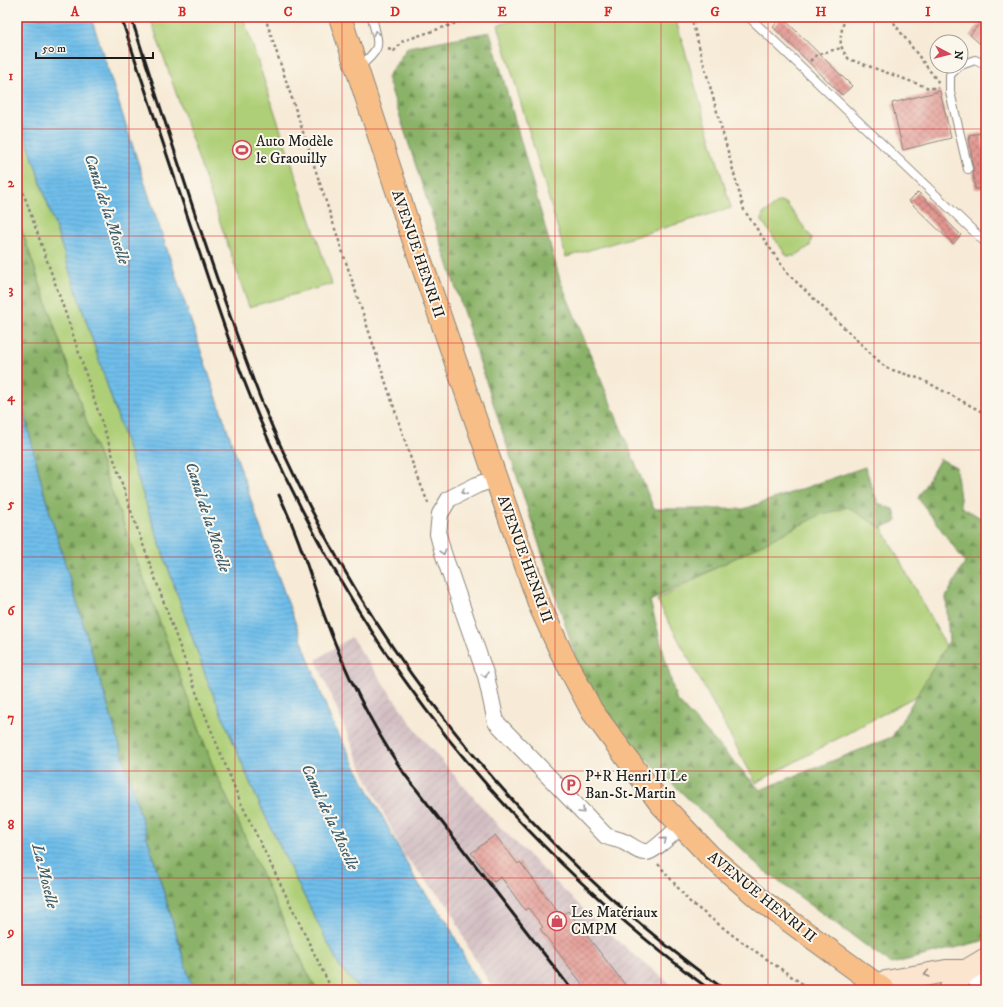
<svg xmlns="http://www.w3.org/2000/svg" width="1003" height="1007" font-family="'IM FELL DW Pica',serif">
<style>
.industrial{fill:url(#industrial-furrows)}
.green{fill:#aecf77;stroke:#65764a}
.forest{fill:url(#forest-firs);stroke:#536742}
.water{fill:url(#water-rules);stroke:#466d83}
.building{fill:url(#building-cross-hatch)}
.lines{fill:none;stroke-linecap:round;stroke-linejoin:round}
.lane-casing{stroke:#8a847a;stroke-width:10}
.street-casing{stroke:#8a847a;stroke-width:18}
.secondary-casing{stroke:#8a847a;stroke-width:24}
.primary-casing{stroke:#8a847a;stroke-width:24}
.path{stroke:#8a847a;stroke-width:2.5;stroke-dasharray:3 3;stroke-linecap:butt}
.lane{stroke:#fff;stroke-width:8}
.street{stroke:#fff;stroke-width:16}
.secondary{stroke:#fce5cf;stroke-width:22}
.primary{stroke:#f7be88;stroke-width:22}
.rail{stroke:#1c1c1c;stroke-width:3}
.oneway{stroke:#999}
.oneway2{stroke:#978b7e}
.grid{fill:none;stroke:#d62828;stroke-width:1;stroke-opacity:0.55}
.labels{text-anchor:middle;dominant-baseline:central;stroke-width:4;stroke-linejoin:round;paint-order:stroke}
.poi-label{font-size:15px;fill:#1c1c1c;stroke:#fbf7ec;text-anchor:start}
.street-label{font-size:15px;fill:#1c1c1c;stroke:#fbf7ec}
.water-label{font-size:16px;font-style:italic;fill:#3e5d6e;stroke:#fbf7ec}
.neatline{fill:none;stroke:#d62828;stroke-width:1.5}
.grid-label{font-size:13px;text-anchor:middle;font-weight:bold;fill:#d62828}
</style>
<defs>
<pattern id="industrial-furrows" width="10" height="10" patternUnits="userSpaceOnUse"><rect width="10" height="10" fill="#d2bec2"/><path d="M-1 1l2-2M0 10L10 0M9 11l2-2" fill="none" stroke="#b4a3a6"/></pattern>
<pattern id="forest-firs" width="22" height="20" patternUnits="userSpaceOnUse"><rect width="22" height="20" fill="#8ab268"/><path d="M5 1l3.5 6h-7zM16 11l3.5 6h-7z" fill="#709055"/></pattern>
<pattern id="water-rules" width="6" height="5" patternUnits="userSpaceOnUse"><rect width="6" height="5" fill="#70beea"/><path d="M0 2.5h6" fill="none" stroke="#60a3c8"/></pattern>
<pattern id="building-cross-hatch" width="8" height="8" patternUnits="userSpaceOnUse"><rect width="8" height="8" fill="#e29590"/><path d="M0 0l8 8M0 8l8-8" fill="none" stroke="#b67975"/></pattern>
</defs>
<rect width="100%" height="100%" fill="#fbf7ec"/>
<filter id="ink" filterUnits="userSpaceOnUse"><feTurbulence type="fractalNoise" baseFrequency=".025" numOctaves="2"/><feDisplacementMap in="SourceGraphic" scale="8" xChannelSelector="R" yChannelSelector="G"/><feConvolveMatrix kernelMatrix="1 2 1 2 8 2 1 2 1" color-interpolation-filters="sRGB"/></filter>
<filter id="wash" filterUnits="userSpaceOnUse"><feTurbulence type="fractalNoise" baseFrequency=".012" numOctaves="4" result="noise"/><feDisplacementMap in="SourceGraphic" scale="16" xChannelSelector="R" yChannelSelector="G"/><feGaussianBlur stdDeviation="0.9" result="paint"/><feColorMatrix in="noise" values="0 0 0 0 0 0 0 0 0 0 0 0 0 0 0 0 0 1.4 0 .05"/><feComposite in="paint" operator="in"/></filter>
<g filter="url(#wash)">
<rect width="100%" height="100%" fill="#f7ebd7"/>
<path class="industrial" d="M351,637L420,736L496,823L583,909L633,954L678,990H494L469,949L450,908L404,855L361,766L316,660Z"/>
<path class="green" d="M150,17H243L332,284L249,307Z
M525,17H675L731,208L566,257L498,25Z
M17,110L149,513L206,677L254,792L294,876L340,967L360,990H317L306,970L215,772L96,449L17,216Z
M779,202L786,203L812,238L810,246L795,256H787L762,221L763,214Z
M861,489L960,672L756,783L657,600Z"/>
<path class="forest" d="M490,32L560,280L654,509H744L865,467L878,503L894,510L897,521L881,528L848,507L820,515L650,601L676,699L760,790L892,737L949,641L946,597L965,562L918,498L940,459L956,467L961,507L983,519H986V940L891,964L762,869L592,707L387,77L408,47Z
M17,216L96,449L215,772L306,970L317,990H193L44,493L17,384Z"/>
<path class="water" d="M17,17H91L144,181L258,521L331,720L417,882L448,923L471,971L485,990H360L340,967L294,876L254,792L206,677L149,513L17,110Z
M17,384L44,493L193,990H17Z"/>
<g id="blocks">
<path class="building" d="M782,17L852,86L842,95L773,27Z
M985,17H986V49L970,35Z
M940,91L951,138L903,150L892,103Z
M982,133L986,173V188L975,189L969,135Z
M918,192L961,235L953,244L909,201Z
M495,835L518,864L520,862L561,916L568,911L629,990H587L540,929L543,927L528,908L525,910L501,877L494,882L471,853Z"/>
</g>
</g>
<g filter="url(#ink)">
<use href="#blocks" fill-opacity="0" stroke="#8a847a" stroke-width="1"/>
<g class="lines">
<defs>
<path id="lane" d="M749,17L986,243
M961,65L975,60L986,65
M959,66L950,75V92L968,169
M358,68C383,46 379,48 372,17"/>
<path id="street" d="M495,479L477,485L449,499L440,514L438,534L443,553L486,676L496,722L606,836C612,839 619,839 624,842C631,845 639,853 647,852C653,852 675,831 681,826
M966,971L986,989"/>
<path id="secondary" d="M875,984L946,971H966
M950,990L966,971L986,959"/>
<path id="primary" d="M340,17L407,221L540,606L561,652L592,711L660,803L709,855L762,901L884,990"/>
</defs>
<use href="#lane" class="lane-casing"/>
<use href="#street" class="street-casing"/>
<use href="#secondary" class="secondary-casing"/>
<use href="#primary" class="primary-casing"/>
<path class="path" d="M265,17L412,462L428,503
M691,17L744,210L787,273L886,368L921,379L986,414
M845,17C841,34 836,45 849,59L929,88H938
M891,17L896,26L939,83
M388,49L394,51L403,41L474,17
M810,61L818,54L841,48
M17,175L70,326L132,514L199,700L240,801L332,990
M658,864L690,902L735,937L811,990"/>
<use href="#lane" class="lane"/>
<use href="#street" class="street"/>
<use href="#secondary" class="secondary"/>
<use href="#primary" class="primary"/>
<path class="rail" d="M121,17C145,89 169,161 193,233C216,303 239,374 269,441C336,590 427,729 543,845C595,898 651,946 710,990
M131,17C153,84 175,151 196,217C217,278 237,340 261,400C356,635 519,842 725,990
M279,495C298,534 310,575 324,615C345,672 371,726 406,776L572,990"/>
</g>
<defs><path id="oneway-chevron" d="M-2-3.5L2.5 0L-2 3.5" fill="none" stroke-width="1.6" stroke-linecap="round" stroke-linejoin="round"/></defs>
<g class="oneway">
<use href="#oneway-chevron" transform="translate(376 33) rotate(-103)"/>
<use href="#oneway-chevron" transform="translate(464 492) rotate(153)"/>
<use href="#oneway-chevron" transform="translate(443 552) rotate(73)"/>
<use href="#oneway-chevron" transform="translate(485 675) rotate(74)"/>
<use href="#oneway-chevron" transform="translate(582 811) rotate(46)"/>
<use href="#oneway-chevron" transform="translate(664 840) rotate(-41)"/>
</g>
<use class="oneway2" href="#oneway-chevron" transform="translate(927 974) rotate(169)"/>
</g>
<path class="grid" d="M129,17V990M235,17V990M342,17V990M448,17V990M555,17V990M661,17V990M768,17V990M874,17V990M17,129H986M17,236H986M17,343H986M17,450H986M17,557H986M17,664H986M17,771H986M17,878H986"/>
<defs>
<symbol id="stadium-ring" viewBox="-11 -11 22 22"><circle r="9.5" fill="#fbf7ec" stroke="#d1495b" stroke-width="1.5"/><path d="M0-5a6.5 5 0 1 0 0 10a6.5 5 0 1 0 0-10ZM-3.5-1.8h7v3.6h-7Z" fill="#d1495b"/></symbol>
<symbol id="parking-ring" viewBox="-11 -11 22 22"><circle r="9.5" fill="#fbf7ec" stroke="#d1495b" stroke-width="1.5"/><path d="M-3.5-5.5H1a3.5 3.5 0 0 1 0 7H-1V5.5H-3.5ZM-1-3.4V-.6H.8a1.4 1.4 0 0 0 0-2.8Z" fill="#d1495b"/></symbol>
<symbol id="shop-ring" viewBox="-11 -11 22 22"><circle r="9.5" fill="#fbf7ec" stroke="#d1495b" stroke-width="1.5"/><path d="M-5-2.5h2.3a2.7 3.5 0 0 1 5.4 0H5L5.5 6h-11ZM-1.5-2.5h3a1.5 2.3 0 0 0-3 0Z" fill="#d1495b"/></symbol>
</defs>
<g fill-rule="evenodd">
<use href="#stadium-ring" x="231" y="139" width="22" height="22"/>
<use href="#parking-ring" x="560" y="774" width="22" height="22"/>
<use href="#shop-ring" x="546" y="910" width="22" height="22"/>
</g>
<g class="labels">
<g class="poi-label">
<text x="256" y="141">Auto Modèle<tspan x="256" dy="17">le Graouilly</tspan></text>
<text x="585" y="776">P+R Henri II Le<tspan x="585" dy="17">Ban-St-Martin</tspan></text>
<text x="571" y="912">Les Matériaux<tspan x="571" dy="17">CMPM</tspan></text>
</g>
<g class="street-label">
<text transform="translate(418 254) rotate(71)">AVENUE HENRI II</text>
<text transform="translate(525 559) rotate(70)">AVENUE HENRI II</text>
<text transform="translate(762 897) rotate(39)">AVENUE HENRI II</text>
</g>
<g class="water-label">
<text transform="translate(107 209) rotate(72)">Canal de la Moselle</text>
<text transform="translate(208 517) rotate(72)">Canal de la Moselle</text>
<text transform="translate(330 817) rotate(65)">Canal de la Moselle</text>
<text transform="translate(45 876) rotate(76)">La Moselle</text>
</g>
</g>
<rect width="1003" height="1007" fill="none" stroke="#fbf7ec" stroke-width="44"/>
<g transform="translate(949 54) rotate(97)"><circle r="19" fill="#fbf7ec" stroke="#a29f99"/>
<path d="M0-3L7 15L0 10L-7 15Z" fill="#d1495b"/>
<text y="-6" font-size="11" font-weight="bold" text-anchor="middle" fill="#1c1c1c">N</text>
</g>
<path d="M36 52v6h117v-6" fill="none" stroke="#1c1c1c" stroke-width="2"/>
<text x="42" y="52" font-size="12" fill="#1c1c1c" stroke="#fbf7ec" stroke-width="3" paint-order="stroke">50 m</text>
<rect x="22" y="22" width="959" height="963" class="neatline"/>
<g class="grid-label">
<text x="75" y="16">A</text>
<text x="182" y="16">B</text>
<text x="288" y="16">C</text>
<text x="395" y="16">D</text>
<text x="502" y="16">E</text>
<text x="608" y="16">F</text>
<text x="715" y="16">G</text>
<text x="821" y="16">H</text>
<text x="928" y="16">I</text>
<text x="11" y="80">1</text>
<text x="11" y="187">2</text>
<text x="11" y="294">3</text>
<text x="11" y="401">4</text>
<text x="11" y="508">5</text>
<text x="11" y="615">6</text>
<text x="11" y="722">7</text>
<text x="11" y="829">8</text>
<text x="11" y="936">9</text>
</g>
</svg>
